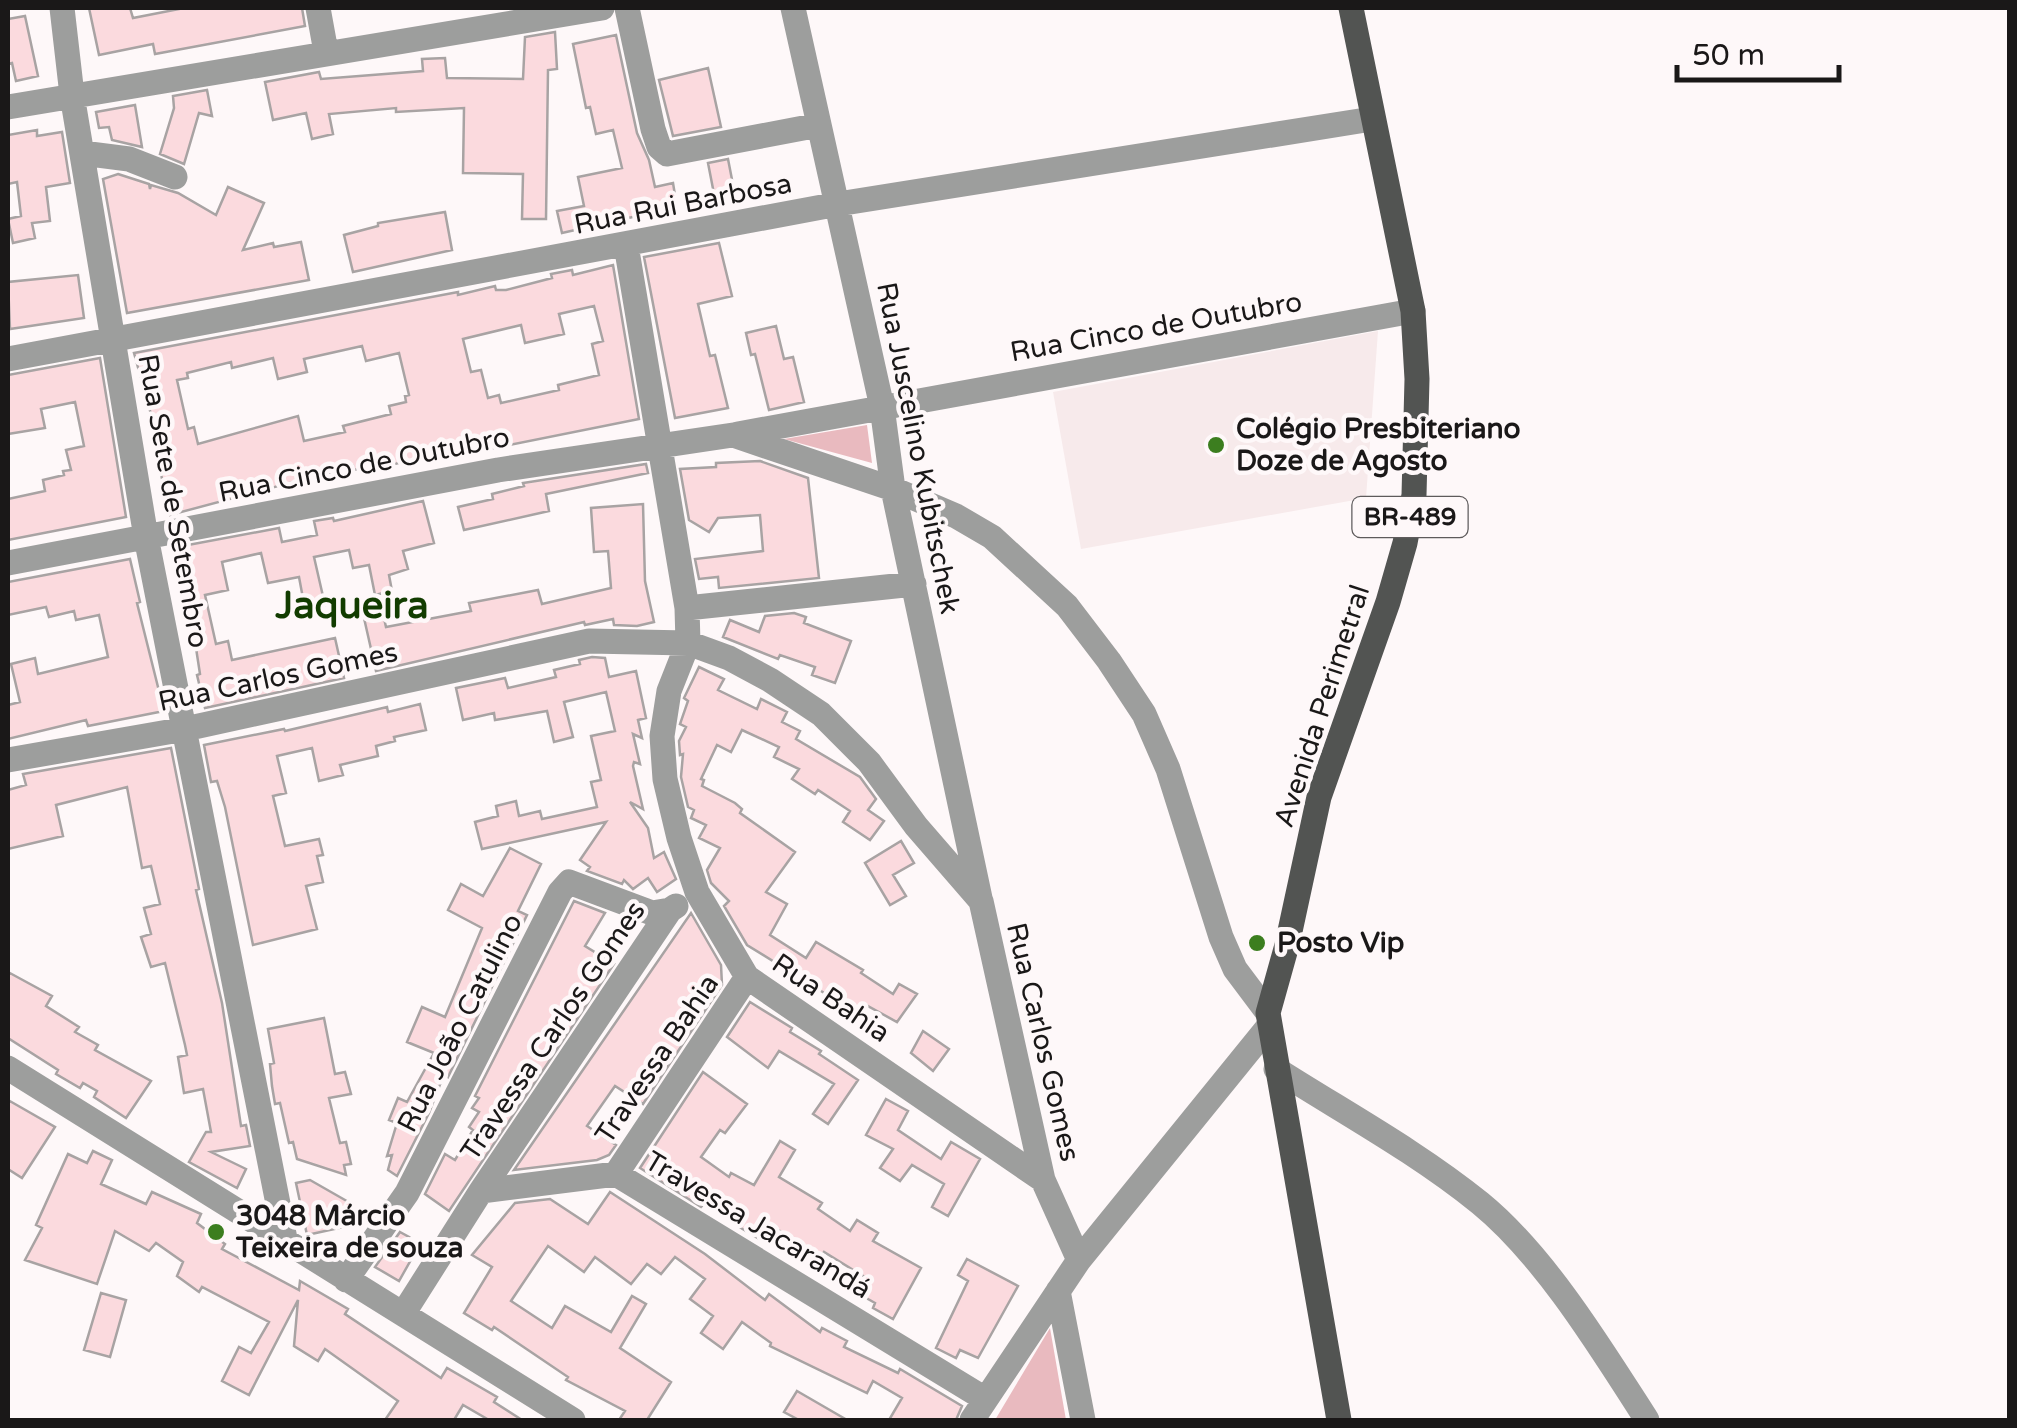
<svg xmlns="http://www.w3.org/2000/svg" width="2017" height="1428" font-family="'Varela Round',sans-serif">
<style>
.built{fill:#f7eaeb}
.green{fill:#e9babf}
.building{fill:#fbdade;stroke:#a8a3a3;stroke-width:2.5;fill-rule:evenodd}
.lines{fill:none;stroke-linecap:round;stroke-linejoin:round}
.minor{stroke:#9d9e9d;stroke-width:25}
.major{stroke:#525452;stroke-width:25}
.poi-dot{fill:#3c7e1f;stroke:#fef8f9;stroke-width:4}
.labels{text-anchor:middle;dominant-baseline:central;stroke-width:9;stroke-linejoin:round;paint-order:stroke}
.shield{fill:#fef8f9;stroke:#5e5b5c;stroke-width:2.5}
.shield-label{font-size:25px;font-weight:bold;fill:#1a1818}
.street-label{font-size:28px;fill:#1a1818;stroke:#fef8f9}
.poi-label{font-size:28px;font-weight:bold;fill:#1a1818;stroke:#fef8f9;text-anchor:start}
.district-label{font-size:38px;font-weight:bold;fill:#123c00;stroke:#fef8f9}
</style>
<rect width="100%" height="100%" fill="#fef8f9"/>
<path class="built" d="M1378,331L1366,498L1081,549L1053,392Z"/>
<path class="green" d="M867,425L872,463L784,439Z
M1050,1328L1066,1420H995Z"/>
<path class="building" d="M89,8H130L133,18L184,8H302L305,26L155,54L153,44L99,55Z
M25,16L38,76L16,81L12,63L8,64V19Z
M555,32L557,69L548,70L546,219H522L523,174L463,173L464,108L396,112V108L329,114L333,134L312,139L306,113L273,120L265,82L319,72L321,79L423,71L422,59L445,58L447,78L523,79L525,37Z
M616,35L637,133L649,160L655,187L673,183L677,207L562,233L557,211L584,206L578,177L622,168L613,130L596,134L590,107L586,108L573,44Z
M708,68L721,127L673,136L659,80Z
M207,90L212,116L199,113L184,164L160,154L174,108L173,96Z
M135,105L142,147L112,140L109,127L99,128L96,112Z
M37,130V136L62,132L70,183L46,187L50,221L32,223L35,238L13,243L8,219L21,216L17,182L8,184V135Z
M728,159L735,195L715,199L708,163Z
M118,174L149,184L150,189L151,185L178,193L216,215L228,187L264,203L243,250L273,243L274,247L301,242L309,280L127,313L103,179Z
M445,212L452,250L353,272L344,235L378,226V223Z
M719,243L732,296L698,304L710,356L715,355L728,408L675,418L644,257Z
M613,265L639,419L464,454L462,448L382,467L381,463L354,470L353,466L170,515L157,456L154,437L157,436L134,353L458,292V295L495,286L496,290H506L552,278L551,274L572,270L573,275ZM594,306L603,341L592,344L599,375L558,385L559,390L501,403L499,395L488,398L481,370L471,372L463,339L521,325L525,343L564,334L559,314ZM362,346L366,361L399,353L409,395L405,396L406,402L389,406L391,414L343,426L345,432L304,441L298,416L198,444L194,427L188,429L177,380L188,378L187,373L231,362L232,368L273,358L278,379L307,372L304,359Z
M78,275L84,318L10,329L8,282Z
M776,326L784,359L793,357L804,402L769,410L755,354L751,355L746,333Z
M100,358L126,517L8,540V499L45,491L43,480L64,475L63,471L71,470L66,450L84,446L75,402L41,409L45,428L8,434V375Z
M760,461L808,478L819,578L719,588L718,577L699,579L695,559L763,551L760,515L718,518L709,532L689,520L680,469L716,467V463Z
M646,464L648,473L546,494L549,511L464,530L458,507L493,499L492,494L524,486L523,483Z
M423,501L434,543L403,551L408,569L389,575L392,591L375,595L369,565L353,568L349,550L314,557L325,605L305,609L299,577L268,583L261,553L222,562L228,590L205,595L216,644L228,641L232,660L335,638L344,678L205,708L197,675L200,674L196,648L172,548L279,528L282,542L317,535L314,521L333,518L334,521Z
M643,504L645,581L654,622L637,626L614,625L613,619L585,625L584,622L376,671L364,618L383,614L386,627L471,611L469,603L538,590L542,604L611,588L608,551L594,552L591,508Z
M130,559L140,602L137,603L164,711L88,726L86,720L8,739V705L20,702L11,664L35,658L38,674L108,657L99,615L76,620L74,611L49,617L46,607L8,615V582Z
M794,613L806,617L804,623L851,641L835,683L812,675L815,667L780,655L778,659L723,637L730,620L759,632L765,616Z
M592,657L605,658L609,677L636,671L646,718L638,720L642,738L633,734L640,764L634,762L633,766L643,809L630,802L648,828L654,858L664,852L676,879L657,892L648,878L633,889L624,880L622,884L587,871L590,867L580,860L606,822L482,849L475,822L498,816L496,806L516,801L519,816L540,811L542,819L597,807L591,782L601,780L591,736L615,731L606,692L564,702L573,737L554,742L547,711L495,720L494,713L463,720L456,688L505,678L508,688L556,677L554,670L580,664L579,660Z
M699,667L724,679L718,690L757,709L761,699L787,712L782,722L800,731L796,739L860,777L876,799L868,810L884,821L870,840L843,822L850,811L818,790L815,794L792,779L799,769L774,757L779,747L742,730L731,752L717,745L701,779L704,780L702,786L735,803L742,809L740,813L795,852L766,892L787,904L770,935L806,958L816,942L863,970L861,973L893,994L899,984L917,994L897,1022L864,1004L858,1014L747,945L724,906L729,901L711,883L707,870L720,848L699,838L706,825L691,818L694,810L688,807L681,777L683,754L680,755L679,741L686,727L680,724L688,701L684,698Z
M420,704L426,730L394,737L395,741L376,746L378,756L340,765L343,775L319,781L312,748L277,756L286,793L273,796L285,846L319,839L323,855L317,856L323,882L306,886L317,929L253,945L225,807L217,781L211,782L204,745L284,729L285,731L387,707L388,712Z
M171,748L199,889L196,890L222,1003L241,1126L246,1125L250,1146L211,1152L246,1169L237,1188L189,1162L206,1132H211L203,1089L184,1093L178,1057L187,1055L185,1045L165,963L151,967L141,937L151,934L144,908L160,904L151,866L142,868L127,787L56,805L63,836L8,849V790L26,785L23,774Z
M901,841L914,863L893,875L906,896L890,905L865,863Z
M510,848L541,864L518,911L527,915L448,1077L444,1074L429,1113L397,1176L388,1170L392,1155L387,1156L397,1123L389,1120L398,1098L407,1102L434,1053L407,1042L422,1007L445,1017L482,928L448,910L461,884L483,896Z
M574,901L605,913L585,946L614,964L449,1211L425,1194L445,1154L455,1160L473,1130L469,1127L479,1112L472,1108L479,1098L475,1096Z
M691,913L721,965L722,985L643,1104L615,1086L587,1126L616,1145L609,1155L597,1160L514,1170Z
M8,972L52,996L46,1006L79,1027L75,1032L98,1045L95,1050L151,1081L126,1118L94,1097L97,1091L83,1083L80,1088L56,1074L58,1070L8,1038Z
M750,1002L792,1028L790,1032L821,1051L819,1054L858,1080L828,1124L813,1114L834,1084L779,1051L768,1068L727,1037Z
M324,1018L335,1074L345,1072L351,1094L329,1098L340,1143L346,1142L351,1164L344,1165L346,1175L297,1159L293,1142L289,1143L280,1103L275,1104L272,1086L270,1064L274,1063L268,1029Z
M923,1031L949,1049L933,1071L911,1053Z
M703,1072L747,1104L725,1133L720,1130L701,1157L729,1177L731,1173L754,1185L780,1141L795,1150L779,1177L822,1203L818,1209L850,1231L857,1220L878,1233L873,1241L921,1268L893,1319L873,1308L875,1303L854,1291L863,1276L824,1252L820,1258L771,1225L761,1240L731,1222L734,1218L705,1203L701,1207L640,1168Z
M886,1099L908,1111L898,1130L941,1159L951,1142L980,1159L948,1216L932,1207L944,1184L912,1165L900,1181L880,1168L893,1149L866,1135Z
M8,1100L55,1127L22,1178L8,1169Z
M93,1151L112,1160L101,1184L146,1204L152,1192L201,1214L197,1223L225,1244L222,1249L299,1290L300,1281L348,1309L345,1314L441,1378L447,1368L497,1397L494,1402L522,1420H489L463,1405L454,1420H385L398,1401L325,1349L318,1361L294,1346L298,1300L249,1395L222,1381L239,1347L251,1353L269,1322L202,1287L199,1292L177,1276L183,1262L156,1243L149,1251L115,1231L97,1284L25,1260L42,1228L36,1225L68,1154L87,1163Z
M310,1180L352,1204L357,1224L307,1235L296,1183Z
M610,1192L705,1254L765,1300L769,1294L820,1332L822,1328L847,1341L844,1347L898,1373L900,1369L962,1406L956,1420H889L902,1398L873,1381L867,1393L770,1346L771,1343L742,1322L723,1349L701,1333L713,1316L690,1299L705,1279L675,1257L661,1274L647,1264L631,1284L595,1257L584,1272L548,1246L511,1301L552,1328L565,1306L611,1332L632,1296L646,1304L620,1348L671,1382L647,1420H619L625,1411L566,1380L568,1377L494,1327L492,1330L464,1313L492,1267L472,1255L515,1203L550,1199L588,1224Z
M400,1232L409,1237L400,1251L412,1258L399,1281L375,1267Z
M967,1259L1018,1286L978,1358L960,1350L956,1358L936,1348L968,1281L958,1275Z
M101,1293L126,1300L110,1357L84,1350Z
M797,1391L847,1420H799L784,1412Z"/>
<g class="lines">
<path class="minor" d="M62,8L72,95L146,537L285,1239
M318,8L326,52
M627,8L653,129L659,147L667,154L819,125
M793,8L882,407L893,489L980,898
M8,107L602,8
M82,153L129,159L175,177
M626,245L687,608L688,643L669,691L662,736L665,779L679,838L697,892L747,977L1043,1180
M8,359L838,204L1372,119
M738,434L1413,311
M8,563L498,470L733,435L893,489L956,516L992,537L1067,606L1109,661L1144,714L1168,769L1221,937L1235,969L1268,1013
M687,608L914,584
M8,760L185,729L589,641L688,643L729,658L770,680L821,714L869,762L916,826L981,901L1043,1180L1079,1260
M8,1068L573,1420
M1276,1069C1345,1113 1417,1152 1480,1203C1545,1256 1602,1350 1647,1420
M616,1174L747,977
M481,1191L616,1174L985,1399
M346,1280L407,1193L560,892L569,882L652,913L670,910
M1058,1291L1083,1420
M403,1314L481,1191L670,910L676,906
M972,1420L1079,1260L1269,1026"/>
<path class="major" d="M1339,1420L1268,1013L1287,945L1319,797L1388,602L1405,543L1414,495L1417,379L1413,311L1351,8"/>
</g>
<g class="poi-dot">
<circle cx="1216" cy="445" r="10"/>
<circle cx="1257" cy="943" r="10"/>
<circle cx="216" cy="1232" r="10"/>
</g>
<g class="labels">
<rect class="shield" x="1352.5" y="497" width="115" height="40" rx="8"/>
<g class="shield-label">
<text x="1410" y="517">BR-489</text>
</g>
<g class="street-label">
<text transform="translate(683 204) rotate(-11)">Rua Rui Barbosa</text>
<text transform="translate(1156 327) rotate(-10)">Rua Cinco de Outubro</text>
<text transform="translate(918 448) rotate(79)">Rua Juscelino Kubitschek</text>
<text transform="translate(364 465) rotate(-11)">Rua Cinco de Outubro</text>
<text transform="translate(173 501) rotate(80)">Rua Sete de Setembro</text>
<text transform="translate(278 677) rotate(-12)">Rua Carlos Gomes</text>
<text transform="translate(1322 706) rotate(-72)">Avenida Perimetral</text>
<text transform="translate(831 998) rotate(34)">Rua Bahia</text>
<text transform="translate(460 1023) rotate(-63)">Rua João Catulino</text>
<text transform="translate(553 1031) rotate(-56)">Travessa Carlos Gomes</text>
<text transform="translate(1043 1042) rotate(77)">Rua Carlos Gomes</text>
<text transform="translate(657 1059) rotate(-56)">Travessa Bahia</text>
<text transform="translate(758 1225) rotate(31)">Travessa Jacarandá</text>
</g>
<g class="poi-label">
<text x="1236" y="429">Colégio Presbiteriano<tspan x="1236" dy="32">Doze de Agosto</tspan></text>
<text x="1277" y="943">Posto Vip</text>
<text x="236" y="1216">3048 Márcio<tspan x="236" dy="32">Teixeira de souza</tspan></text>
</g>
<g class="district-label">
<text x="352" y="606">Jaqueira</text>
</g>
</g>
<rect width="2017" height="1428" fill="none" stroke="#1a1818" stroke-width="20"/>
<path d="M1677 65v15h162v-15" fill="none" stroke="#1a1818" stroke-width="5"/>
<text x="1692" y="65" font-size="30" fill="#1a1818" stroke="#fef8f9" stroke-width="8" paint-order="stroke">50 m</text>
</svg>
